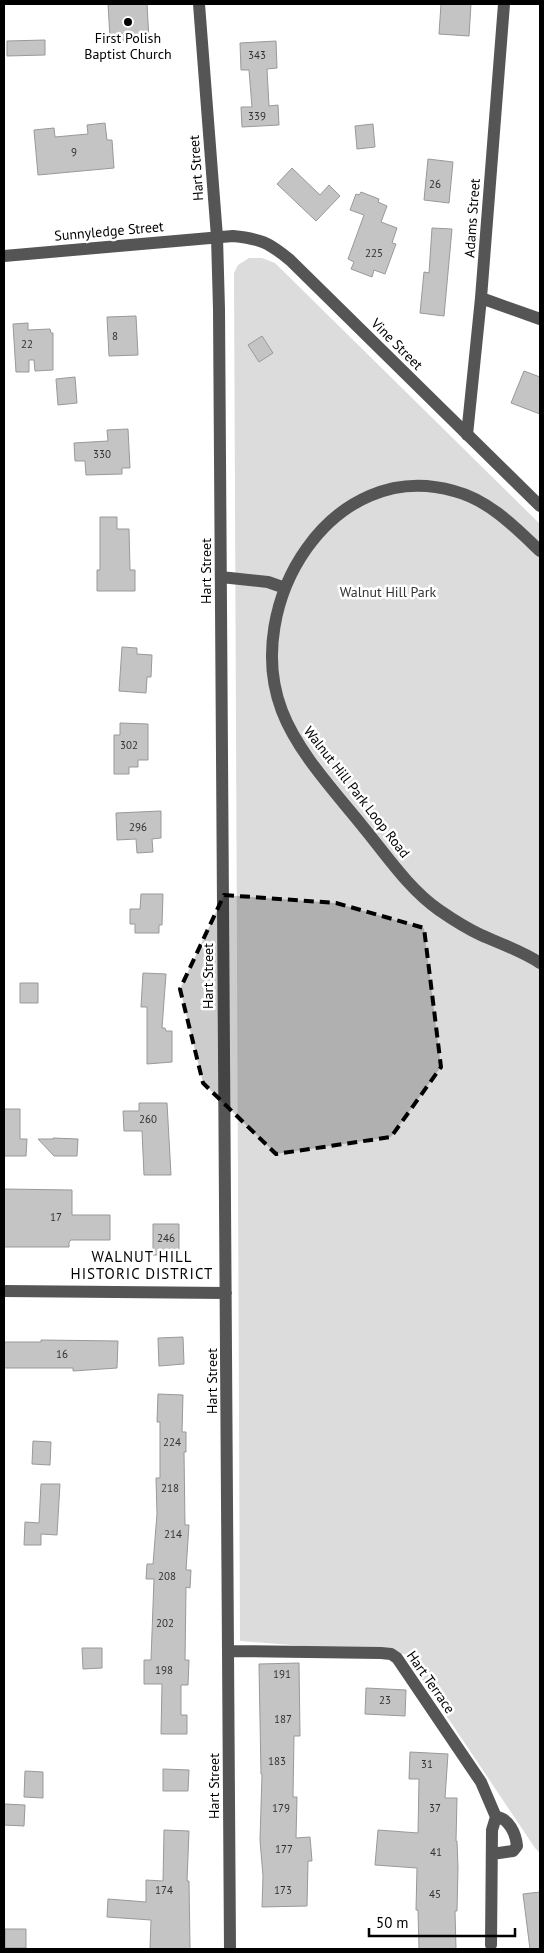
<svg xmlns="http://www.w3.org/2000/svg" width="544" height="1953" font-family="'PT Sans',sans-serif">
<style>
.green{fill:#dcdcdc}
.building{fill:#c4c4c4;stroke:#999}
.lines{fill:none;stroke-linecap:round;stroke-linejoin:round}
.minor{stroke:#555;stroke-width:12}
.marked{fill:#000;fill-opacity:0.2;stroke:#000;stroke-width:4;stroke-dasharray:10 6;stroke-linejoin:round}
.poi-dot{fill:#000;stroke:#fff;stroke-width:2}
.labels{text-anchor:middle;dominant-baseline:central;stroke-width:5;stroke-linejoin:round;paint-order:stroke}
.number-label{font-size:11px;fill:#313131}
.poi-label{font-size:14px;fill:#000;stroke:#fff}
.street-label{font-size:14px;fill:#000;stroke:#fff}
.park-label{font-size:14px;fill:#333;stroke:#fff}
.neighbourhood-label{font-size:15px;letter-spacing:1px;fill:#000;stroke:#fff}
</style>
<rect width="100%" height="100%" fill="#fff"/>
<path class="green" d="M249,258H262L275,263L540,524V1853L535,1848L405,1654L240,1641L234,273L238,265Z"/>
<path class="building" d="M108,4H147L149,39L123,41V36L110,37Z
M441,4H471L469,36L439,34Z
M45,40V55L7,56V41Z
M276,41L277,68L267,69L269,106L278,105L279,125L242,127L241,107H252L249,70H241L240,43Z
M105,123L107,140H112L114,168L38,175L34,130L54,128L55,137L88,134L87,125Z
M373,124L375,147L357,149L355,126Z
M428,159L453,162L449,203L424,200Z
M292,168L320,195L329,185L340,196L316,221L277,184Z
M361,192L379,199L378,202L387,206L381,222L397,228L392,243L396,244L385,274L374,270L372,277L351,269L354,262L348,259L364,215L350,210L356,194L359,195Z
M432,228L452,229L444,316L420,313L424,272L429,273Z
M136,316L138,355L109,356L107,317Z
M28,323V330L50,329L51,333H53V370L35,371L34,360H29V372H16L13,324Z
M262,336L273,353L259,362L248,345Z
M524,371L540,377V414L511,403Z
M75,377L77,403L58,405L56,379Z
M128,429L130,468H122V474L86,475L85,461H75L74,443L108,441L107,430Z
M100,517H117V529H129L130,570H135V591H97V570H100Z
M122,647L137,648V654L152,655L151,677H147L146,693L119,691Z
M120,723L148,724V760H138V767H129V774H114V735H120Z
M161,811V838L152,839L153,852L137,853L136,839L117,840L116,813Z
M141,894H163L162,925H159V933H135V924H130V909H140Z
M143,973L166,974L162,1028H165L166,1031H172V1062L147,1064V1007H141Z
M20,983H38V1003H20Z
M139,1103H167L171,1175H144L142,1131H124L123,1111H139Z
M4,1109H20V1139H27L26,1156H4Z
M53,1138L78,1139L77,1156H54L38,1139H53Z
M4,1189L72,1190V1215H110V1240H71L69,1242V1247H4Z
M153,1224H179V1259H162V1255H153Z
M183,1337L184,1364L159,1366L158,1338Z
M41,1340L118,1341L117,1368L73,1371V1368H4V1342H41Z
M158,1394L183,1395L182,1432H186V1452H184L185,1525H189L186,1570H191L190,1588L186,1587L185,1660H189L188,1685H181V1715H187V1734H161L162,1684H144V1660H151L154,1579H146L147,1564H153L157,1514L156,1478H160V1422H157Z
M33,1441L51,1442L50,1465L32,1464Z
M41,1484H60L57,1535L41,1534V1545H24L25,1522L39,1523Z
M82,1648H102V1668L83,1669Z
M299,1663L300,1736H294L293,1797H297L296,1838L310,1837L312,1861H308L307,1906L262,1907L263,1876L260,1840L262,1774H261L259,1664Z
M366,1688L406,1690L405,1716L365,1714Z
M410,1752L448,1754L445,1798H457L456,1841H457L458,1868L457,1911H455L456,1949H419L418,1910H416L417,1868L375,1865L378,1830L418,1833L419,1779H409Z
M163,1769L189,1770L188,1791H163Z
M25,1771L43,1772V1798L24,1797Z
M4,1804L25,1805L24,1826L4,1825Z
M164,1830L189,1831L187,1881H189L190,1949H150L151,1920L107,1917L108,1899L146,1902V1880L163,1881Z
M540,1892V1949H530L523,1894Z
M5,1929H26V1948H5Z"/>
<g class="lines">
<path class="minor" d="M199,4L217,237L219,309L230,1949
M4,256L233,236C261,239 268,242 290,260L540,506
M481,298L540,319
M467,435L481,298L504,4
M540,551C515,527 489,500 454,491C332,456 241,605 282,711C298,753 336,793 364,828C387,856 409,889 439,910C452,919 466,928 481,935C501,944 522,951 540,963
M221,577L268,582L285,588
M4,1291L226,1293
M229,1651L381,1653L391,1654L397,1658L481,1782L496,1817L492,1830L491,1945
M492,1854L513,1851L517,1846C516,1834 509,1818 496,1817"/>
</g>
<path class="marked" d="M224,895L336,903L424,928L441,1067L391,1137L276,1154L203,1083L180,989Z"/>
<circle class="poi-dot" cx="128" cy="22" r="5"/>
<g class="labels">
<g class="number-label">
<text x="257" y="55">343</text>
<text x="257" y="116">339</text>
<text x="74" y="152">9</text>
<text x="435" y="184">26</text>
<text x="374" y="253">225</text>
<text x="115" y="336">8</text>
<text x="27" y="344">22</text>
<text x="102" y="454">330</text>
<text x="129" y="745">302</text>
<text x="138" y="827">296</text>
<text x="148" y="1119">260</text>
<text x="56" y="1217">17</text>
<text x="166" y="1238">246</text>
<text x="62" y="1354">16</text>
<text x="172" y="1442">224</text>
<text x="170" y="1488">218</text>
<text x="173" y="1534">214</text>
<text x="167" y="1576">208</text>
<text x="165" y="1623">202</text>
<text x="164" y="1670">198</text>
<text x="282" y="1674">191</text>
<text x="385" y="1700">23</text>
<text x="283" y="1719">187</text>
<text x="277" y="1761">183</text>
<text x="427" y="1764">31</text>
<text x="281" y="1808">179</text>
<text x="435" y="1808">37</text>
<text x="284" y="1849">177</text>
<text x="436" y="1852">41</text>
<text x="164" y="1890">174</text>
<text x="283" y="1890">173</text>
<text x="435" y="1894">45</text>
</g>
<g class="poi-label">
<text x="128" y="38">First Polish<tspan x="128" dy="16">Baptist Church</tspan></text>
</g>
<g class="street-label">
<text transform="translate(196 168) rotate(-94)">Hart Street</text>
<text transform="translate(472 218) rotate(-86)">Adams Street</text>
<text transform="translate(109 231) rotate(-5)">Sunnyledge Street</text>
<text transform="translate(397 344) rotate(45)">Vine Street</text>
<text transform="translate(206 571) rotate(-90)">Hart Street</text>
<text transform="translate(357 792) rotate(52)">Walnut Hill Park Loop Road</text>
<text transform="translate(208 976) rotate(-90)">Hart Street</text>
<text transform="translate(212 1381) rotate(-90)">Hart Street</text>
<text transform="translate(431 1682) rotate(55)">Hart Terrace</text>
<text transform="translate(214 1786) rotate(-90)">Hart Street</text>
</g>
<g class="park-label">
<text x="388" y="592">Walnut Hill Park</text>
</g>
<g class="neighbourhood-label">
<text x="142" y="1256">WALNUT HILL<tspan x="142" dy="17">HISTORIC DISTRICT</tspan></text>
</g>
</g>
<rect width="544" height="1953" fill="none" stroke="#000000" stroke-width="10"/>
<path d="M369 1928v8h146v-8" fill="none" stroke="#000000" stroke-width="2.5"/>
<text x="376" y="1928" font-size="15" fill="#000000" stroke="#ffffff" stroke-width="4" paint-order="stroke">50 m</text>
</svg>
